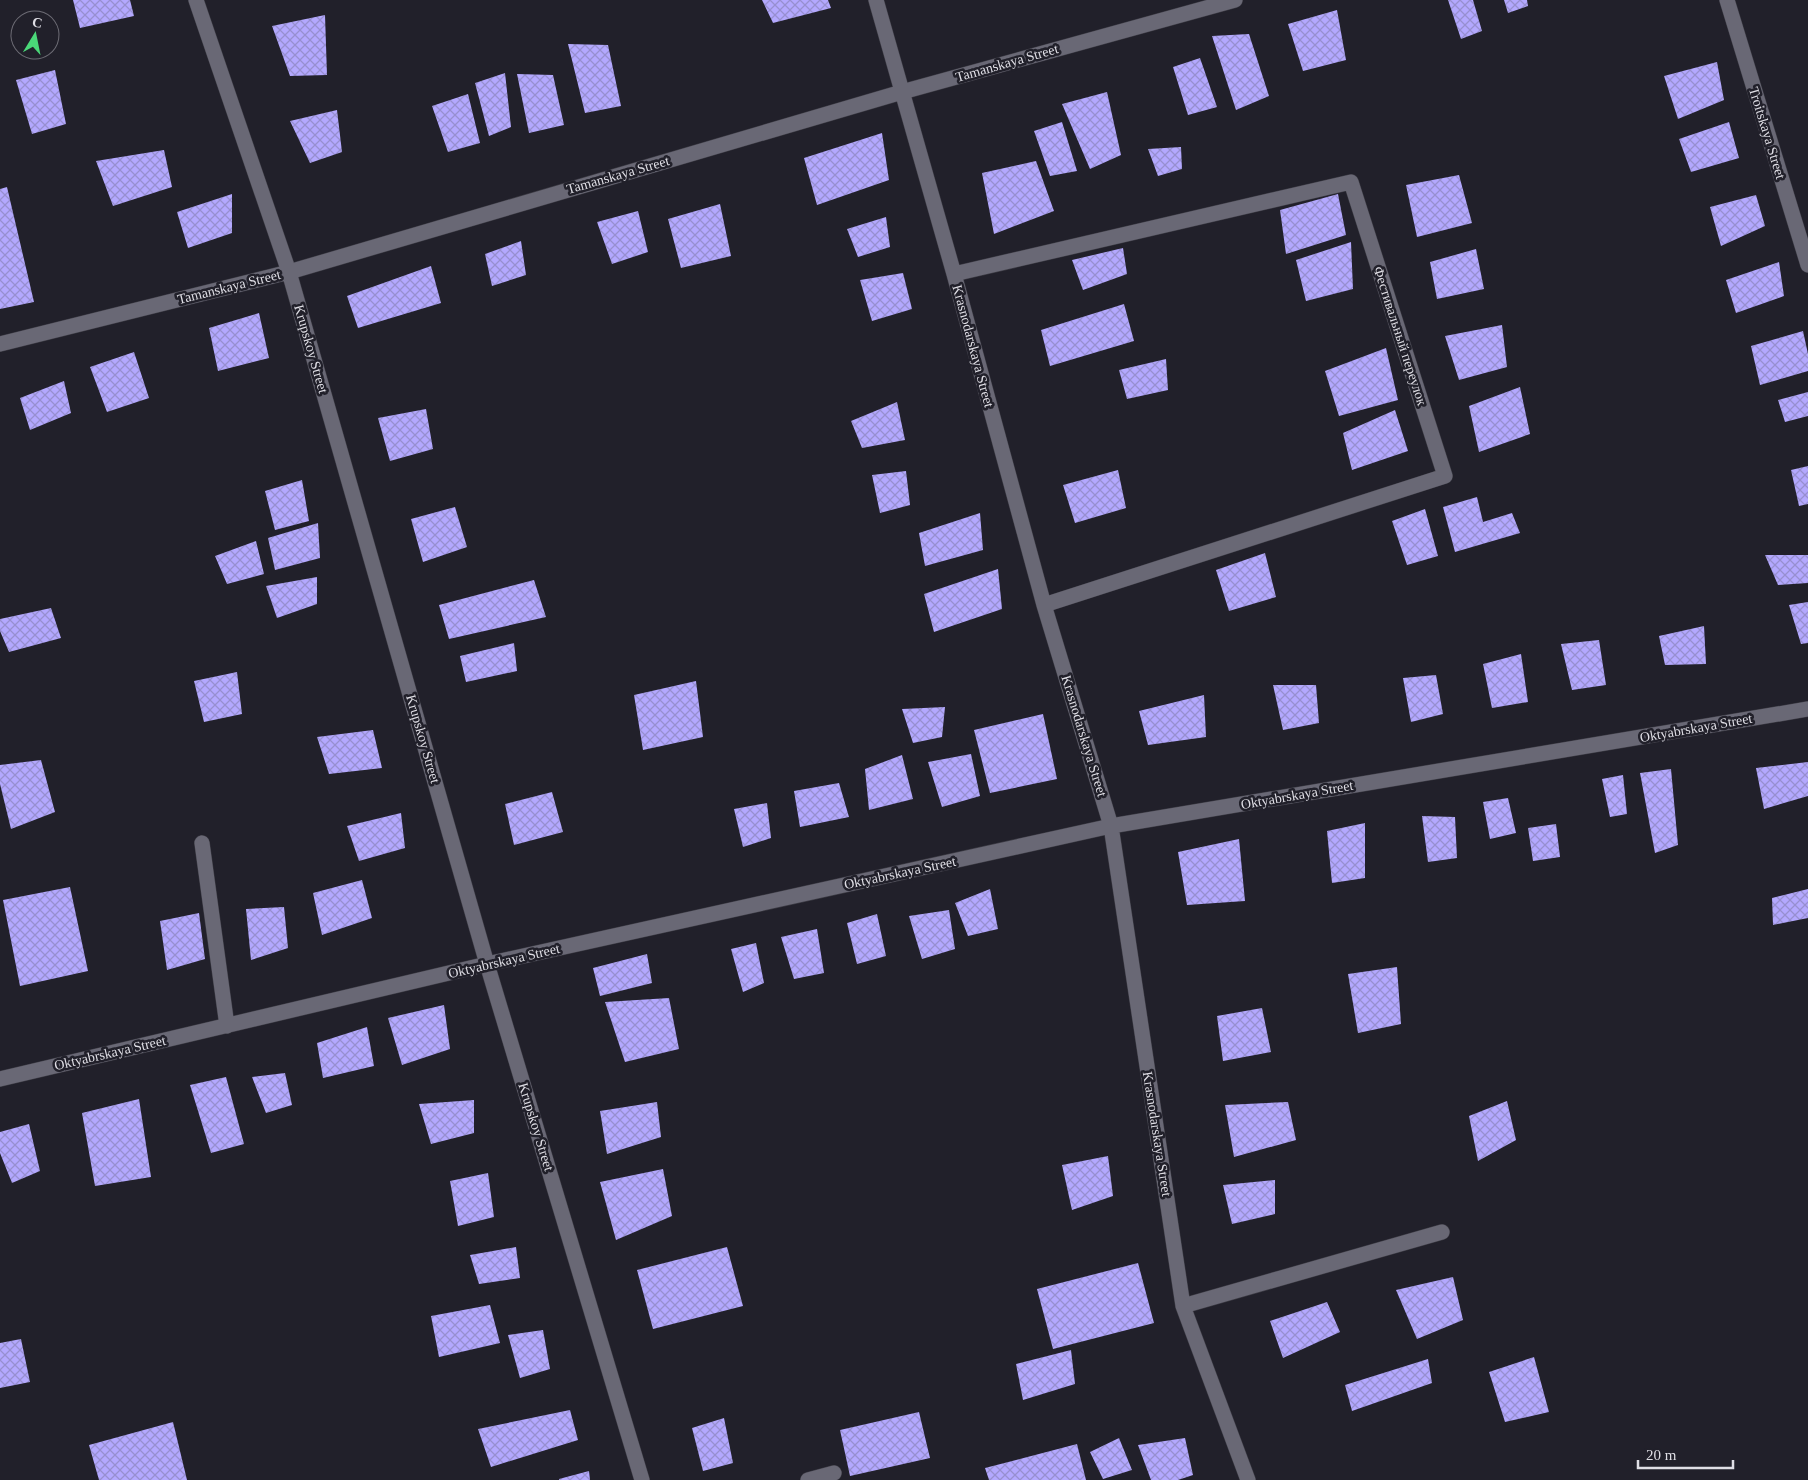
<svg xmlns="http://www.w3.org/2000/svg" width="1808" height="1480" font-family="Georgia,serif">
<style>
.building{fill:url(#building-cross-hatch)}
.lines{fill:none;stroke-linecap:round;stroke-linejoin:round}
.minor-casing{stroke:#3d3c45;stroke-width:16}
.minor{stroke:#696875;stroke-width:15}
.labels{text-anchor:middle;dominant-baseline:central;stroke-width:5;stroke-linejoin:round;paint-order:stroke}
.street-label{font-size:14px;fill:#dfdee5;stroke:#21202a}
</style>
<defs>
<pattern id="building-cross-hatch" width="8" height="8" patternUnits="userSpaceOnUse" patternTransform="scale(1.25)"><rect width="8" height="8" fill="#b3a8fe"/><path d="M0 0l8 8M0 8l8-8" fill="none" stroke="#978fd0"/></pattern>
</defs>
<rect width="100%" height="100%" fill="#21202a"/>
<path class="building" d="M73,0H130L134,16L80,28Z
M762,0H828L831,8L773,23Z
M1448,0H1473L1482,31L1461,39Z
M1504,0H1527L1528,6L1508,13Z
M1337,10L1346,60L1303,71L1288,24Z
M325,15L327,75L290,76L272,26Z
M1249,34L1269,96L1236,110L1212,36Z
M568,44L608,45L621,106L585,113Z
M1200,58L1217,107L1188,115L1173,67Z
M1717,62L1724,100L1678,119L1664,76Z
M55,70L66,124L32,134L16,80Z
M505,73L511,127L489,136L475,83Z
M517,74L553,75L564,125L529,133Z
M1107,92L1121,155L1090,169L1062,104Z
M468,94L480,143L448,152L432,106Z
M337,110L342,152L310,163L290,121Z
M1062,122L1077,171L1050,176L1034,131Z
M1729,122L1739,158L1691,172L1679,139Z
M882,133L889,180L817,205L804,158Z
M1181,147L1182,169L1158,176L1148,149Z
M164,150L172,187L113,206L96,161Z
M1036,161L1054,211L994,234L982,173Z
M1459,175L1472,223L1417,237L1406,185Z
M7,187L34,302L0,309V189Z
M232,194V233L188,248L177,212Z
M1338,194L1346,235L1286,254L1280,210Z
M1756,195L1765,226L1721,246L1710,207Z
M720,204L731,256L681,268L668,219Z
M638,211L648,252L612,264L597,222Z
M886,217L890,247L858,257L847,229Z
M521,241L526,275L492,286L485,254Z
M1351,242L1353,289L1306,301L1296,260Z
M1123,248L1127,274L1083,290L1072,260Z
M1476,249L1484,289L1437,299L1430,262Z
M1779,262L1784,296L1736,313L1726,280Z
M431,266L441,303L358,328L347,296Z
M903,273L912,309L872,321L860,280Z
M1124,304L1134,341L1050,366L1041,330Z
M259,313L269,358L218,371L209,328Z
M1502,325L1507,367L1459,380L1445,336Z
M1803,331L1808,354V371L1760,385L1751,346Z
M1386,348L1398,400L1339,416L1325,371Z
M134,352L149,398L107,412L90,367Z
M1166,359L1168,390L1127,399L1119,370Z
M64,381L71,413L30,430L20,398Z
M1520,387L1530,434L1479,452L1469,406Z
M1808,392V416L1785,422L1778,400Z
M897,402L905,440L862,448L851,421Z
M426,409L433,449L390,461L378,418Z
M1395,410L1408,451L1352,470L1343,433Z
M1808,466V504L1799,506L1791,470Z
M1118,470L1126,508L1075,523L1063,485Z
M906,471L910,505L880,513L872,475Z
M302,480L309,521L275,530L265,491Z
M1477,497L1483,522L1512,513L1520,533L1455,552L1443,507Z
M455,507L467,547L423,562L411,519Z
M1425,509L1438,556L1407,565L1392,521Z
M980,513L983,550L925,566L919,533Z
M318,523L320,558L275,570L268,538Z
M256,541L264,574L227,584L215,556Z
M1265,553L1276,597L1229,611L1216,570Z
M1765,555H1808V583L1778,585Z
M998,569L1002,609L934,632L924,594Z
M317,577V604L277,618L266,586Z
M534,580L546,617L449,639L439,605Z
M1808,602V643L1801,644L1789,605Z
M51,608L61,638L9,652L0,631V619Z
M1704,626L1706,664L1665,665L1659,636Z
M1599,640L1606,685L1572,690L1561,644Z
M514,643L517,671L466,682L460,656Z
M1521,654L1528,702L1492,708L1483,664Z
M237,672L242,714L204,722L194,681Z
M1436,675L1443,714L1411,722L1403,678Z
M696,681L703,737L643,750L634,695Z
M1273,685H1316L1319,723L1283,730Z
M1204,695L1206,737L1148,745L1139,711Z
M945,707L942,737L913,743L902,709Z
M1043,714L1057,779L990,793L974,730Z
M373,730L382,768L329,774L317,737Z
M971,754L980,796L942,807L928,762Z
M902,755L913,799L869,810L865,769Z
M41,760L55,812L11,829L0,784V765Z
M1808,762V796L1764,809L1756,768Z
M1671,769L1678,845L1655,853L1640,773Z
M1623,775L1627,814L1610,817L1602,779Z
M839,783L849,817L800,827L794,791Z
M552,792L563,832L514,845L505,804Z
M1508,798L1516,833L1490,839L1483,802Z
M767,803L771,838L743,847L734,809Z
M401,813L405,848L359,861L347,826Z
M1422,816L1455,817L1457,858L1428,862Z
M1365,823V878L1332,883L1327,831Z
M1556,824L1560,857L1533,861L1528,828Z
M1239,839L1245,901L1187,905L1178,852Z
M362,880L372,918L322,935L313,893Z
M70,887L88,971L20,986L3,900Z
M990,889L998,929L968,936L955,903Z
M1808,889V918L1773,925L1772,898Z
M284,907L288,948L251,960L246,909Z
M949,910L955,949L922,959L909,916Z
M199,913L205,959L167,970L160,921Z
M877,914L886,956L857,964L847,923Z
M817,929L824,973L794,979L781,937Z
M756,943L764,983L743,992L731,949Z
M647,954L652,983L600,996L593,968Z
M1397,967L1401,1024L1358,1033L1348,974Z
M669,998L679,1049L625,1062L605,1002Z
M444,1005L450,1049L402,1065L388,1018Z
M1262,1008L1271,1052L1223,1061L1217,1016Z
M367,1027L374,1066L323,1078L317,1043Z
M285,1073L292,1105L266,1113L252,1077Z
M226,1077L244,1144L211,1153L190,1085Z
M139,1099L151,1177L95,1186L82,1113Z
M474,1100V1133L431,1144L419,1104Z
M1507,1101L1516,1140L1478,1161L1469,1116Z
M657,1102L661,1137L607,1154L600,1111Z
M1288,1102L1296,1140L1234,1157L1225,1105Z
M29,1124L40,1171L12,1183L0,1153V1132Z
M1108,1156L1113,1196L1072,1210L1062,1165Z
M663,1169L672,1216L616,1240L600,1182Z
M488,1173L494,1217L458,1226L450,1181Z
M1275,1180V1214L1232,1224L1223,1185Z
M516,1247L520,1278L479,1284L470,1255Z
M727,1247L743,1306L653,1329L637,1270Z
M1138,1263L1154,1323L1053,1349L1037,1289Z
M1453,1277L1463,1320L1417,1339L1396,1290Z
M1327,1302L1340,1332L1283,1358L1270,1321Z
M490,1305L500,1343L439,1357L431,1316Z
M543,1330L550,1369L520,1378L508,1335Z
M21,1339L30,1382L0,1388V1343Z
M1071,1350L1075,1384L1023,1400L1016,1364Z
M1534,1357L1549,1412L1505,1422L1489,1372Z
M1428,1359L1432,1383L1352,1411L1345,1385Z
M570,1410L578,1440L491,1467L478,1429Z
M919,1412L930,1458L850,1476L840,1430Z
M724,1418L733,1463L703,1471L692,1428Z
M173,1422L187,1480H99L89,1445Z
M1119,1438L1132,1470L1103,1479L1090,1452Z
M1185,1438L1193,1475L1178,1480H1151L1138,1445Z
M1077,1444L1086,1480H989L985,1468Z
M589,1471L590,1480H559V1479Z"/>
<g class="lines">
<defs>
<path id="minor" d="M196,0L289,272L487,964L642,1480
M876,0L954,274L1044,605L1111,826L1183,1306L1248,1480
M1727,0L1808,265
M954,274L1351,182L1445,476L1044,605
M0,344L289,272L902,92L1235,0
M202,843L227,1026
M0,1079L487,964L1111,826L1808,709
M1183,1306L1442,1232
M808,1480L834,1473"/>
</defs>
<use href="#minor" class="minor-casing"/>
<use href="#minor" class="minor"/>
</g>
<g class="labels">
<g class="street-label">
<text transform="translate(1007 63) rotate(-16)">Tamanskaya Street</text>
<text transform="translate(1767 133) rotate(73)">Troitskaya Street</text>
<text transform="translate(618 175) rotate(-16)">Tamanskaya Street</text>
<text transform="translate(229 287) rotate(-14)">Tamanskaya Street</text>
<text transform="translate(1400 336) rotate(72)">Фестивальный переулок</text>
<text transform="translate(973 346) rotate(75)">Krasnodarskaya Street</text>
<text transform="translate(311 349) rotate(74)">Krupskoy Street</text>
<text transform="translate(1696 728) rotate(-10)">Oktyabrskaya Street</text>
<text transform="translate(1084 736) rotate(73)">Krasnodarskaya Street</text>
<text transform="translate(423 739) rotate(74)">Krupskoy Street</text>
<text transform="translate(1297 795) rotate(-10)">Oktyabrskaya Street</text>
<text transform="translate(900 873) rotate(-12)">Oktyabrskaya Street</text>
<text transform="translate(504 961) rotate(-13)">Oktyabrskaya Street</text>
<text transform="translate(110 1053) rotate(-13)">Oktyabrskaya Street</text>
<text transform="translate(536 1127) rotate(73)">Krupskoy Street</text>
<text transform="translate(1157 1134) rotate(81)">Krasnodarskaya Street</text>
</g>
</g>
<g transform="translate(35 35) rotate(10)"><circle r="24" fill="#21202a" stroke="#6d6c75"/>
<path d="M0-4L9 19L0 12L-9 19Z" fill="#4ad778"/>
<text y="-8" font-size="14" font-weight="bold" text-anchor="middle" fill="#dfdee5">С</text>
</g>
<path d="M1638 1460v8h95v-8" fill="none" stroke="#dfdee5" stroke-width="2.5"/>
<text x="1646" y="1460" font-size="15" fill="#dfdee5" stroke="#21202a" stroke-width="4" paint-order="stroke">20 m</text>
</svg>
